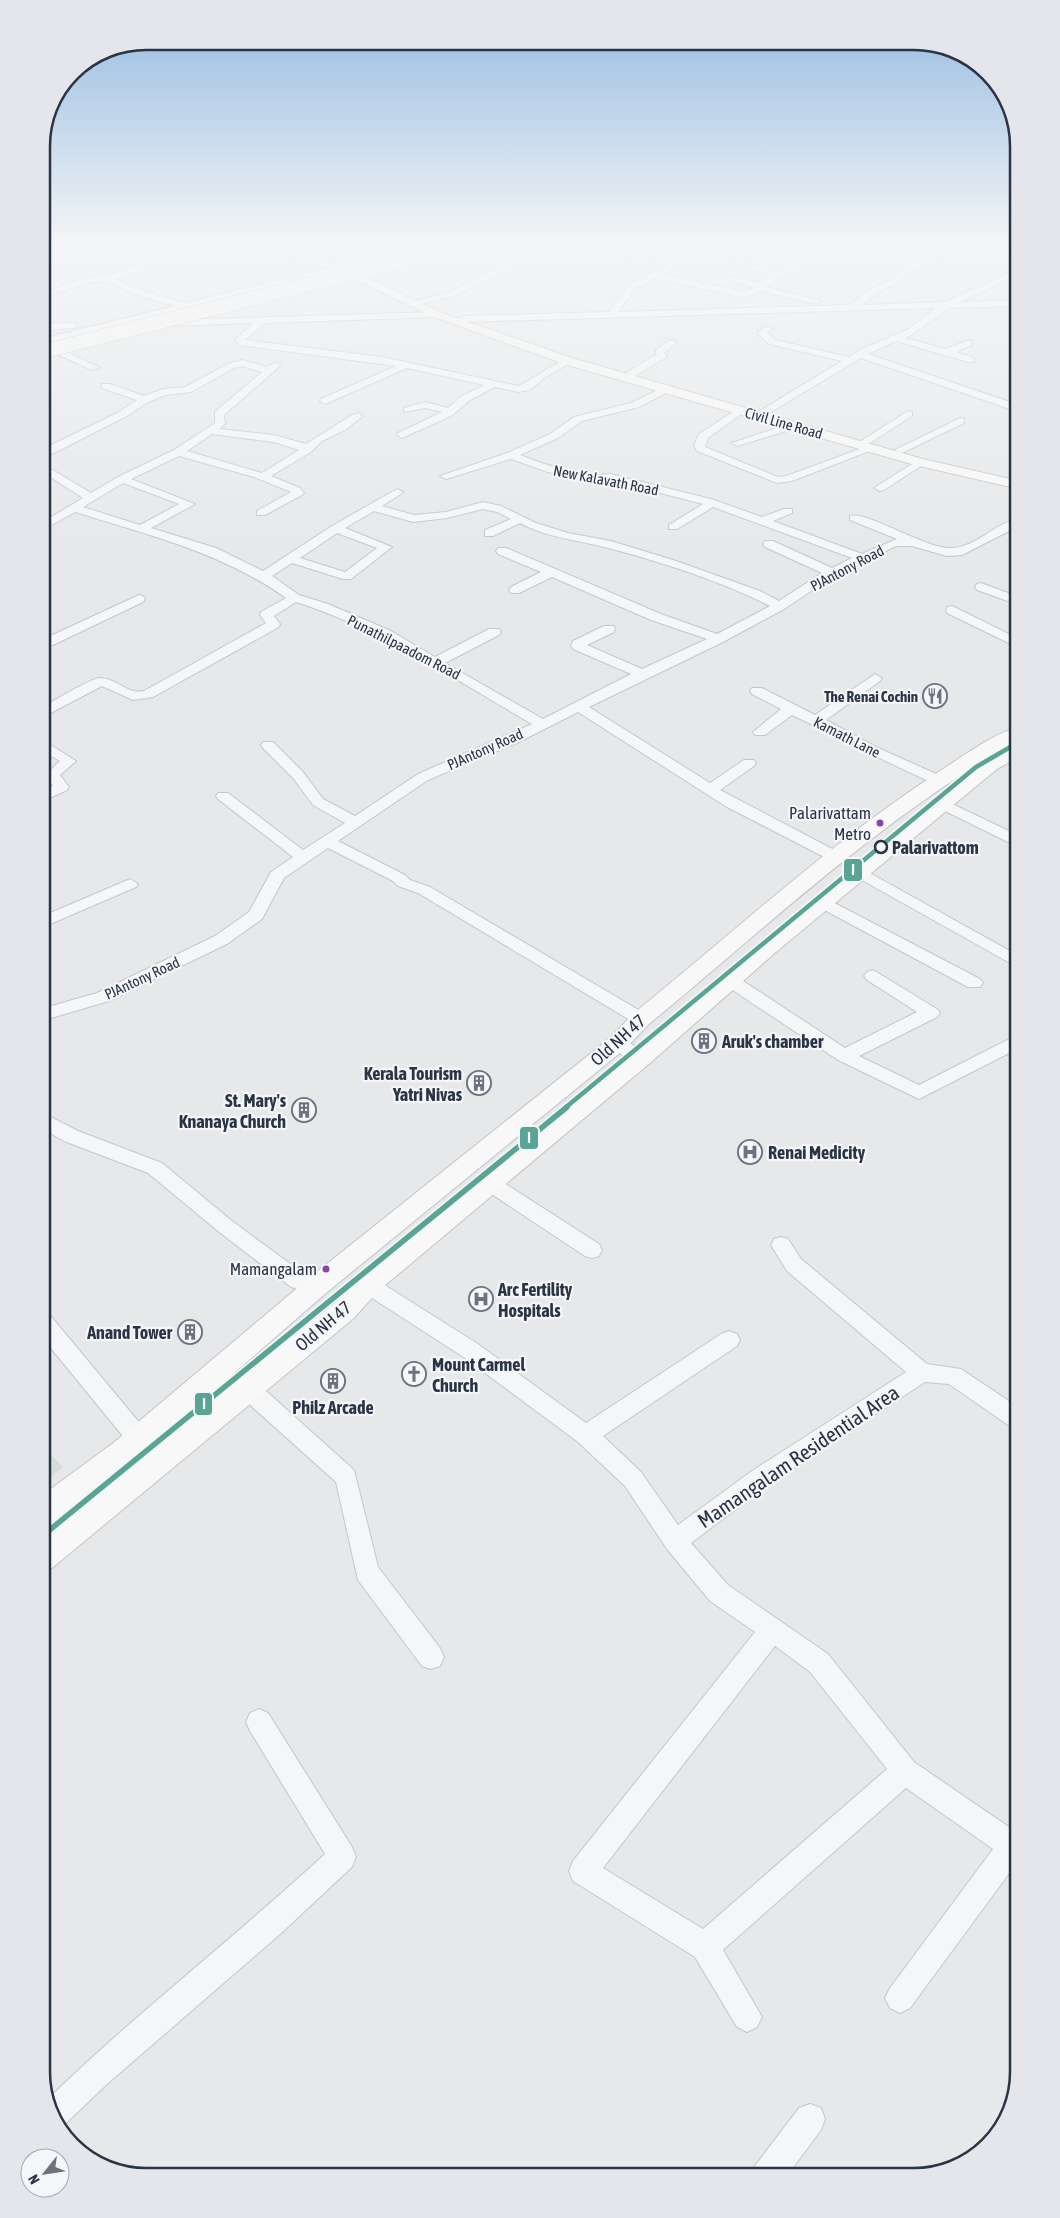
<svg xmlns="http://www.w3.org/2000/svg" width="1060" height="2218" font-family="'Asap Condensed',sans-serif">
<style>
.green{fill:#d6ded6}
.lines{fill:none;stroke-linecap:round;stroke-linejoin:round}
.minor-casing{stroke:#c4c6c8;stroke-width:2}
.major-casing{stroke:#c2c5c8;stroke-width:2}
.minor{fill:#f5f6f7;fill-rule:evenodd}
.major{fill:#f8f8f8;fill-rule:evenodd}
.highway-bridge-casing{stroke:#b8bbbf;stroke-width:15;stroke-linecap:butt}
.highway-bridge{stroke:#f8f8f8;stroke-width:14}
.metro-1-far1-casing{stroke:#f4f6f9;stroke-width:8}
.metro-1-casing{stroke:#f4f6f9;stroke-width:9}
.metro-1-far1{stroke:#59a494;stroke-width:4.5}
.metro-1{stroke:#59a494;stroke-width:5.5}
.bus-dot{fill:#8e44ad;stroke:#f4f6f9;stroke-width:2}
.stop-dot{fill:#f4f6f9;stroke:#2b3445;stroke-width:2.5}
.labels{text-anchor:middle;dominant-baseline:central;stroke-width:4.5;stroke-linejoin:round;paint-order:stroke}
.far-street-label{font-size:15px;fill:#2b3445;stroke:#f4f6f9}
.far-poi-label{font-size:15px;font-weight:bold;fill:#2b3445;stroke:#f4f6f9;text-anchor:end}
.bus-label{font-size:17px;fill:#2b3445;stroke:#f4f6f9;text-anchor:end}
.stop-label{font-size:18px;font-weight:bold;fill:#2b3445;stroke:#f4f6f9;text-anchor:start}
.street-label{font-size:18px;fill:#2b3445;stroke:#f4f6f9}
.poi-label{font-size:18px;font-weight:bold;fill:#2b3445;stroke:#f4f6f9;text-anchor:start}
.near-street-label{font-size:21px;fill:#2b3445;stroke:#f4f6f9}
.rim{fill:none;stroke:#2b3445;stroke-width:2.5}
.line-badge{stroke:#f4f6f9;stroke-width:2}
.badge-label{font-size:14px;text-anchor:middle;font-weight:bold;fill:#fff}
</style>
<rect width="100%" height="100%" fill="#e6e8ea"/>
<path class="green" d="M41,1445L63,1467L41,1486Z"/>
<g class="lines">
<defs>
<path id="minor" d="M185,244H197L143,263L145,265L143,270L116,279L149,293L186,303L423,244H437L41,345V339L175,306L143,297L107,282H90L47,296L43,293L86,277L107,276L136,266L133,262L134,260Z
M276,244H285L279,248Z
M474,244H488L449,256L445,253Z
M554,244H565L454,296L421,304L416,301L448,292L507,263Z
M575,244H591L654,259L650,262Z
M714,244H728L707,251L662,274L744,292L754,287L729,280V276L760,283L771,275L736,265V261L777,271L820,249L807,244H820L832,249L795,267L817,271V275L788,271L766,287L822,301L817,304L760,291L745,298L655,278L635,289L618,312L849,305L874,287L891,280L900,270L945,247L943,244L954,246L951,251L906,274L897,284L880,291L861,305L945,302L1019,268V274L961,302L1019,300V306L949,308L913,334L905,338L946,349L966,341H972V345L956,352L974,358V362H968L896,341L868,354L1019,405V412L861,358L769,413H761L760,411L842,361L769,344L757,333L764,327H770L772,329L768,333L775,340L849,357L864,348L907,330L936,308L463,322L458,319L463,316L609,312L629,285L701,247Z
M41,253L46,254V258H41Z
M438,312L441,313V317L265,323L245,340L382,357L518,386C523,385 556,363 565,359L573,361L544,378L530,390L518,392L495,387L470,400L451,416L402,438L397,435L398,433L442,412L425,408L404,412V408L425,402L448,408L462,396L484,385L407,368L325,404L320,401L321,399L396,366L240,345L235,340L253,323L169,326L164,323L169,320Z
M73,323L76,324V328L41,330V324Z
M669,340L677,342L664,353L667,356L665,358L635,376H627V372L656,355V350Z
M55,349H61L100,368L92,370L55,353Z
M242,360L267,367L276,362L281,365L224,415L225,424L219,429L274,435L306,444L352,415L358,413L363,416L345,430L322,441L311,452L271,476L300,488L304,493L302,495L265,515H257V511L291,492L254,477L179,456L131,479L195,504L151,528L216,548L263,571L332,526L397,489L403,492L401,494L382,506L414,515L446,512L483,502L501,506L536,523L568,533L611,541L676,561L760,591L779,601L822,573L765,547L763,544L765,541H773L832,568L852,558L713,507L677,529H669V525L703,504L610,480L594,482L548,472L511,459L446,479L440,476L507,453L550,434L574,417L631,403L666,386L671,389L670,391L639,407L582,421L558,438L520,455C549,466 579,477 610,474L711,499L762,517L784,509H792V513L773,521L862,554L897,539L850,520V516C867,511 923,547 948,548C973,550 995,523 1019,518V526L962,555L947,556L912,546H896L831,578L784,609L723,642L589,707L710,783L744,760H754L756,763L754,766L720,790L842,854L844,857L842,860H830L727,807L578,712L519,742L428,780L338,841L405,875L410,880L430,887L647,1015L650,1019L647,1023H635L418,893L398,886L393,881L328,848L284,878L262,919L227,944L109,1001L41,1021V1009L97,993L215,936L249,912L271,872L293,857L218,799L216,796L218,793H228L303,850L345,823L313,805L293,778L263,748L261,745L263,742H273L303,772L323,799L355,816L418,774L532,724C456,680 381,629 296,602L274,616L280,624L279,627L153,697L133,700L102,686L41,718V708C52,702 91,678 100,678C117,678 127,695 144,691L266,623L260,615L261,612L286,598C223,553 149,535 75,512L41,531V523L83,498L41,471V463L91,493L118,477L174,450L215,423V412L262,372L242,366L234,368L191,392L165,395L148,402L127,416L48,456L41,457V450L119,412L137,400L102,388V384H110L144,396L163,389L185,387L228,364ZM212,434L274,442L299,450L262,473L187,451ZM123,483L179,504L140,525L83,507ZM483,509L497,512L511,519L485,530V536H493L520,523C546,537 576,540 604,547C656,560 723,582 770,606L717,634L661,614L506,548H498L496,551L498,554L541,572L511,587L509,590L511,593H519L552,577L651,620L707,639L642,669L587,645L614,632L615,629L614,626H604L573,641L571,646L573,649L631,674L543,719L445,663L499,635L501,632L499,629H489L435,657L391,631L328,604L299,595L272,576L292,563L343,579H351L392,547L345,528L374,511L413,522L447,518ZM337,533L377,548L345,572L300,558Z
M739,408L743,409V413L708,438L705,447L778,477L786,476L868,446L872,445L877,448L792,481L777,483L697,451L694,445L699,434Z
M908,411L912,412V416L870,443H862L861,441Z
M960,418L964,419V423L904,452L900,453L895,450Z
M792,423L796,424V428L737,446L732,443Z
M920,459L924,460V464L884,490L880,491L874,488Z
M981,583L1019,597V605L977,590L975,587L977,584Z
M139,595L143,596L145,599L143,602L53,645L41,646V638H46Z
M952,606L1019,639V648L947,613L946,610L947,607Z
M875,674L882,678L880,681L826,720L876,747L943,777L945,780L943,783H933C885,762 839,737 792,715L765,735H755L753,732L781,709L752,694L750,691L752,688H762L815,715Z
M41,739L76,761L60,775L69,787L67,790L41,802V792L53,786L46,778V774L60,761L41,750Z
M944,800L1013,833L1019,831V842H1008L939,808L936,805L939,802Z
M859,867L1019,956V968L853,875L851,872Z
M130,879L138,884L136,887L41,928V917Z
M823,897L980,979L983,983L980,987H968L817,906L815,902L817,898Z
M873,970L937,1009L940,1013L937,1017L859,1056L919,1085L1019,1034V1048L919,1099L838,1060L725,985L722,981L725,977H737L845,1048L917,1012L867,980L864,976L867,972Z
M618,1037L648,1053L651,1057L648,1061C637,1065 615,1053 609,1043L612,1039Z
M41,1112L78,1131L162,1163L232,1221L304,1274L324,1280L327,1286L324,1292L317,1294L291,1287L218,1231L148,1173L64,1141L41,1128Z
M491,1177L498,1179L599,1244L602,1250L599,1256L592,1258L585,1256L484,1189L481,1184L484,1179Z
M781,1237L788,1239L801,1259L927,1364L961,1369L1019,1408V1429L1011,1427L949,1384L925,1382L768,1485L691,1543L728,1585L828,1654L914,1762L1019,1834V1865L1016,1864L910,2008L900,2013L890,2008L885,1998L890,1988L993,1849L906,1788L723,1950L762,2017L757,2027L747,2032L737,2027L695,1957L573,1881L569,1871L573,1861L755,1632L710,1601L667,1549L625,1486L578,1442L462,1356L361,1291L358,1285L361,1279L368,1277L375,1279L478,1344L586,1423L721,1334L729,1331L737,1334L740,1340L737,1346L603,1436L641,1472L678,1525L752,1471L906,1372L787,1271L771,1245L774,1239ZM775,1646L810,1672L887,1769L703,1929L603,1868Z
M41,1312L49,1314L147,1432L150,1439L147,1446L139,1449L131,1446L41,1336Z
M248,1380L256,1382L354,1470L378,1567L440,1648L444,1657L440,1666L431,1669L422,1666L358,1580L336,1482L240,1396L237,1389L240,1382Z
M259,1709L268,1713L352,1847L356,1857L352,1867L278,1936L107,2084L62,2127L49,2112L47,2100C135,2014 234,1938 325,1854L250,1731L246,1722L250,1713Z
M810,2104L821,2108L825,2119L821,2130L786,2177H750L755,2166L799,2108Z"/>
<path id="major" d="M257,244H273L342,268L337,271L333,270Z
M357,273L442,313L572,358L923,459L1019,481V489L915,465L564,364L434,317L353,278L351,276Z
M1019,727V740C882,817 769,925 649,1024L626,1048L326,1293L132,1462L52,1523L41,1527V1496L112,1444L308,1279L610,1038L633,1014C734,932 830,843 940,771C960,758 996,732 1019,727Z
M1019,745V757L997,769L776,952L650,1063L377,1292L354,1318L52,1568L41,1572V1539L336,1302L359,1278C567,1106 774,931 983,761Z"/>
</defs>
<use href="#minor" class="minor-casing"/>
<use href="#major" class="major-casing"/>
<use href="#minor" class="minor"/>
<use href="#major" class="major"/>
<defs>
<path id="highway-bridge" d="M41,352L467,244"/>
</defs>
<use href="#highway-bridge" class="highway-bridge-casing"/>
<use href="#highway-bridge" class="highway-bridge"/>
<defs>
<path id="metro-1-far1" d="M565,1108L976,767L1019,742"/>
<path id="metro-1" d="M41,1537L567,1107"/>
</defs>
<use href="#metro-1-far1" class="metro-1-far1-casing"/>
<use href="#metro-1" class="metro-1-casing"/>
<use href="#metro-1-far1" class="metro-1-far1"/>
<use href="#metro-1" class="metro-1"/>
</g>
<linearGradient id="sky" x2="0" y2="1"><stop stop-color="#93bae0"/><stop offset="0.44" stop-color="#f4f5f6"/><stop offset="1" stop-color="#f4f5f6" stop-opacity="0"/></linearGradient>
<rect width="1060" height="554" fill="url(#sky)"/>
<defs>
<symbol id="restaurant-ring" viewBox="-11 -11 22 22"><circle r="9.5" fill="#f4f6f9" stroke="#6c737f" stroke-width="1.5"/><path d="M-5-6h1v4h1v-4h1v4h1v-4h1v5L-1.5 .5V6h-2V.5L-5-1ZM5-6V6H3V1.5H1.5Q1.5-4 5-6Z" fill="#6c737f"/></symbol>
<symbol id="building-ring" viewBox="-11 -11 22 22"><circle r="9.5" fill="#f4f6f9" stroke="#6c737f" stroke-width="1.5"/><path d="M-4-6H4V6H1V3H-1V6H-4ZM-2.5-4.3h1.7v1.8h-1.7ZM.8-4.3h1.7v1.8H.8ZM-2.5-1h1.7V.8h-1.7ZM.8-1h1.7V.8H.8Z" fill="#6c737f"/></symbol>
<symbol id="hospital-ring" viewBox="-11 -11 22 22"><circle r="9.5" fill="#f4f6f9" stroke="#6c737f" stroke-width="1.5"/><path d="M-5-5h3v3.5h4V-5h3V5h-3V1.5h-4V5h-3Z" fill="#6c737f"/></symbol>
<symbol id="church-ring" viewBox="-11 -11 22 22"><circle r="9.5" fill="#f4f6f9" stroke="#6c737f" stroke-width="1.5"/><path d="M-1.2-6h2.4v3.5h3.3v2.4h-3.3V6h-2.4V-.1h-3.3v-2.4h3.3Z" fill="#6c737f"/></symbol>
</defs>
<g fill-rule="evenodd">
<use href="#restaurant-ring" x="921" y="682" width="28" height="28"/>
<use href="#building-ring" x="690" y="1027" width="28" height="28"/>
<use href="#building-ring" x="465" y="1069" width="28" height="28"/>
<use href="#building-ring" x="290" y="1096" width="28" height="28"/>
<use href="#hospital-ring" x="736" y="1138" width="28" height="28"/>
<use href="#hospital-ring" x="467" y="1285" width="28" height="28"/>
<use href="#building-ring" x="176" y="1318" width="28" height="28"/>
<use href="#church-ring" x="400" y="1360" width="28" height="28"/>
<use href="#building-ring" x="319" y="1367" width="28" height="28"/>
</g>
<g class="bus-dot">
<circle cx="880" cy="823" r="4.5"/>
<circle cx="326" cy="1269" r="4.5"/>
</g>
<circle class="stop-dot" cx="881" cy="847" r="6"/>
<g class="labels">
<g class="far-street-label">
<text transform="translate(784 423) rotate(16)">Civil Line Road</text>
<text transform="translate(606 480) rotate(11)">New Kalavath Road</text>
<text transform="translate(847 568) rotate(-28)">PJAntony Road</text>
<text transform="translate(404 647) rotate(27)">Punathilpaadom Road</text>
<text transform="translate(847 737) rotate(27)">Kamath Lane</text>
<text transform="translate(485 749) rotate(-24)">PJAntony Road</text>
<text transform="translate(142 978) rotate(-25)">PJAntony Road</text>
</g>
<g class="far-poi-label">
<text x="918" y="696">The Renai Cochin</text>
</g>
<g class="bus-label">
<text x="871" y="813">Palarivattam<tspan x="871" dy="21">Metro</tspan></text>
<text x="317" y="1269">Mamangalam</text>
</g>
<g class="stop-label">
<text x="892" y="847">Palarivattom</text>
</g>
<g class="street-label">
<text transform="translate(618 1040) rotate(-42)">Old NH 47</text>
<text transform="translate(323 1326) rotate(-40)">Old NH 47</text>
</g>
<g class="poi-label">
<text x="722" y="1041">Aruk's chamber</text>
<text x="462" y="1073" text-anchor="end">Kerala Tourism<tspan x="462" dy="21">Yatri Nivas</tspan></text>
<text x="286" y="1100" text-anchor="end">St. Mary's<tspan x="286" dy="21">Knanaya Church</tspan></text>
<text x="768" y="1152">Renai Medicity</text>
<text x="498" y="1289">Arc Fertility<tspan x="498" dy="21">Hospitals</tspan></text>
<text x="172" y="1332" text-anchor="end">Anand Tower</text>
<text x="432" y="1364">Mount Carmel<tspan x="432" dy="21">Church</tspan></text>
<text x="333" y="1407" text-anchor="middle">Philz Arcade</text>
</g>
<g class="near-street-label">
<text transform="translate(798 1456) rotate(-34)">Mamangalam Residential Area</text>
</g>
</g>
<path d="M0 0H1060V2218H0ZM146 50H914A96 96 0 0 1 1010 146V2072A96 96 0 0 1 914 2168H146A96 96 0 0 1 50 2072V146A96 96 0 0 1 146 50Z" fill="#e4e6eb" fill-rule="evenodd"/>
<path class="rim" d="M146 50H914A96 96 0 0 1 1010 146V2072A96 96 0 0 1 914 2168H146A96 96 0 0 1 50 2072V146A96 96 0 0 1 146 50Z"/>
<g class="line-badge">
<rect x="843" y="858" width="20" height="24" rx="5" fill="#59a494"/>
<rect x="519" y="1126" width="20" height="24" rx="5" fill="#59a494"/>
<rect x="194" y="1392" width="19" height="24" rx="5" fill="#59a494"/>
</g>
<g class="badge-label">
<text x="853" y="875">I</text>
<text x="529" y="1143">I</text>
<text x="204" y="1409">I</text>
</g>
<g transform="translate(45 2173) rotate(240)"><circle r="24" fill="#f4f6f9" stroke="#a4a8b1"/>
<path d="M0-4L9 19L0 12L-9 19Z" fill="#6c737f"/>
<text y="-8" font-size="14" font-weight="bold" text-anchor="middle" fill="#2b3445">N</text>
</g>
</svg>
